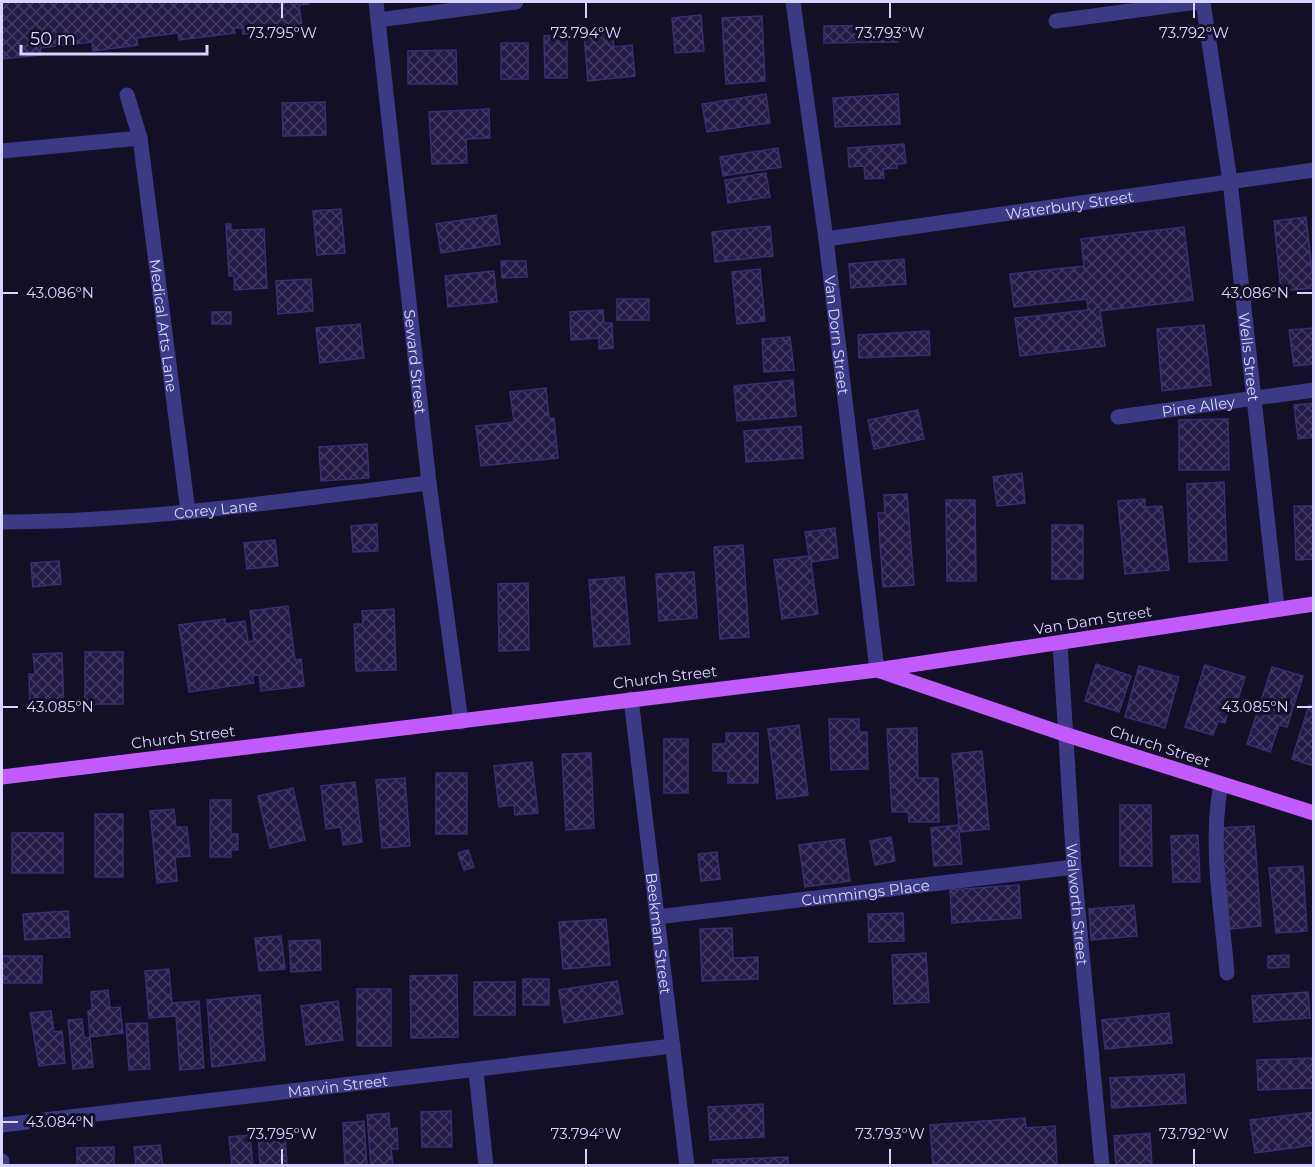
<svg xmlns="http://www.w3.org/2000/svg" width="1315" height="1167" font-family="Montserrat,sans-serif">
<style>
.building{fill:url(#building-cross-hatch);stroke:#3b2d73;stroke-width:1.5}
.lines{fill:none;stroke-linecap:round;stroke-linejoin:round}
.minor{stroke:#3d3a85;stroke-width:15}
.major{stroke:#c25bff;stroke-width:15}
.ticks{fill:none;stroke:#d9d4ff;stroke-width:2}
.labels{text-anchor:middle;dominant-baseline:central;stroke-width:6;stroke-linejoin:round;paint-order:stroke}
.street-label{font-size:15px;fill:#d9d4ff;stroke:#130f26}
.ticks-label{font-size:15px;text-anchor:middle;fill:#d9d4ff;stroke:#130f26;stroke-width:6;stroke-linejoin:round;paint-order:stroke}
</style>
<defs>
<pattern id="building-cross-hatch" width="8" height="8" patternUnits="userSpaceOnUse" patternTransform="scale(1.5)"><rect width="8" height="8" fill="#241b47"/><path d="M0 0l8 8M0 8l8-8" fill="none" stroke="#433b63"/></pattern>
</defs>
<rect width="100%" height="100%" fill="#130f26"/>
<path class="building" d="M2,2H309V4L299,5L302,27L268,31L269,38L250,40L249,34H243V28H234L235,33L179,40L178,33L137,38L138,45L93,51L92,42L40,48L41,55L2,59Z
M701,15L704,51L675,53L672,18Z
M762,16L765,81L726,84L722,18Z
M897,25L898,42L824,43V26Z
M612,33L614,47L632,45L635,76L588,81L584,36Z
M567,35V78H545L544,36Z
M501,43H528V79H501Z
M456,50L457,84H408V51Z
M766,94L770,123L707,132L702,104Z
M898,94L900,124L835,127L833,98Z
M325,102L326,135L283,136L282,103Z
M489,109L490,138L466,139L467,163L432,164L429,112Z
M904,144L906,163L897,164V168L883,169L884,178L865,179L864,166L849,167L848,148Z
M778,148L781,167L723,176L720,157Z
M766,173L770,197L728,203L725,180Z
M341,209L345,253L317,255L313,211Z
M496,215L500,244L441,253L436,224Z
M1306,217L1314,288L1281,291L1274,221Z
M226,224H231V230L264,229L267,288L234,290V276H229Z
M770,226L773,256L715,262L712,232Z
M1184,227L1193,300L1100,311L1105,346L1020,356L1015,318L1088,310L1087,299L1014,307L1010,274L1084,266L1081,239Z
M904,259L906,284L851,288L849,264Z
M501,261H526L527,277L502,278Z
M760,269L765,321L737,324L732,272Z
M494,271L497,302L448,307L445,276Z
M311,279L313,311L278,314L276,281Z
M617,299H649V320H617Z
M603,310L604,323H612L613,348L599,349V338L571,340L570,312Z
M212,312H231V324H212Z
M360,324L364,358L320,363L316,328Z
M1204,325L1211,385L1162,391L1157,329Z
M1314,328V364L1294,366L1289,330Z
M929,331L930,355L859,358L858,335Z
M790,337L794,370L764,372L762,339Z
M793,380L796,416L737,421L734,386Z
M546,388L549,418H554L558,458L481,466L476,426L514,422L510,392Z
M1314,403V437L1298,439L1294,405Z
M918,410L924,439L874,449L868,420Z
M1228,419L1229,470H1179V420Z
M801,426L803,458L746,462L744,431Z
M367,444L369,478L321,481L319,447Z
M1022,473L1025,503L997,506L993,477Z
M1224,482L1227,560L1189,562L1187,484Z
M907,494L914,585L883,587L878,513H885L884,495Z
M1145,499V507L1162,506L1169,570L1125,574L1118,501Z
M946,500H975L976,581H947Z
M1294,506H1314V559L1296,560Z
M377,524L378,551L353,552L351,526Z
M1052,525H1083V579H1052Z
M835,528L838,558L811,562L818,614L782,619L774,560L809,556L805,532Z
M275,540L278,566L247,569L244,543Z
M743,545L749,637L720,639L714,547Z
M59,561L61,584L33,587L31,563Z
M694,572L697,618L659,621L656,574Z
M624,577L630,644L594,647L589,580Z
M528,583L529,650L499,651L498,584Z
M288,606L295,660L301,659L304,686L261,691L259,675L252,676L254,683L189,692L179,625L225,619V624L245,621L248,642L254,641L250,611Z
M394,609L396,670L356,671L354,624H363L362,611Z
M85,652H123V704H85Z
M62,653L64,710L30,711L29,674H35L33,654Z
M1096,664L1131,676L1119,712L1085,701Z
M1205,665L1245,677L1235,709L1229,708L1225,723L1218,721L1213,735L1185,727Z
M1139,666L1179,677L1165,728L1125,717Z
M1272,667L1303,676L1287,727L1279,725L1270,752L1247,744Z
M1309,705L1314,706V766L1292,759Z
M829,719H859V732H867L868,769L831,770Z
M799,725L808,795L777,799L768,729Z
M917,728L918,778H938L939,822H909L908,812H892L887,729Z
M726,733H758V783H728V771H713V744H726Z
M664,739H688V793H664Z
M982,751L989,829L959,832L962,864L934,866L931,828L959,825L952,754Z
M591,753L594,828L566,830L562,754Z
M532,762L538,813L515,815L514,805L499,807L494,766Z
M436,773H467V834H436Z
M405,778L410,846L382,848L376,780Z
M355,782L362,842L343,845L341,827L326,829L321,786Z
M293,788L305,840L270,848L258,796Z
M210,800H231V834H238V850H231V857H210Z
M1120,805H1151L1152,866H1120Z
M174,809L176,827H187L190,856L175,857L177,881L157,883L150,811Z
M95,814H123V877H95Z
M1254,826L1261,926L1230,929L1220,828Z
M12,833H63V873H12Z
M1198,835L1200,882H1173L1171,836Z
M891,837L895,861L875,865L870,841Z
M844,839L850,881L805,887L799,845Z
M468,850L474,867L464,870L458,853Z
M717,852L720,879L701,881L698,854Z
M1303,866L1307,931L1276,933L1269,868Z
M1019,885L1021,918L952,923L950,890Z
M1134,905L1137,936L1091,940L1089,909Z
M68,911L70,937L25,940L23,914Z
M903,913L904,941L869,942L868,914Z
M606,919L610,965L563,969L559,922Z
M732,928L733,958L758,957V979L702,981L700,929Z
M281,936L285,969L259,971L255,938Z
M320,940L321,970L291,972L289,941Z
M926,953L929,1002L894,1004L892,955Z
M1289,955V967L1268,968V956Z
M2,956H42V983H2Z
M169,969L172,1003L199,1001L204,1068L180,1070L176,1016L149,1018L145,971Z
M457,975L458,1037L411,1038L410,976Z
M523,979H549V1005H523Z
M617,981L623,1014L564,1023L559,990Z
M474,982H515V1015H474Z
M357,989H391V1046H357Z
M108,990L110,1008L120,1007L123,1033L90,1037L88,1011L92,1010L91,992Z
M1308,992L1310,1018L1254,1022L1252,996Z
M260,995L265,1060L212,1067L207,1000Z
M338,1001L343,1040L306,1045L301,1006Z
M51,1011L54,1032L62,1031L65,1063L39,1066L30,1013Z
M1169,1013L1172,1043L1105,1049L1102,1020Z
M82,1019L84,1038L90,1037L93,1067L73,1069L68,1020Z
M147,1023L150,1069L129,1070L126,1024Z
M1314,1058V1088L1258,1090L1257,1060Z
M1184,1074L1186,1103L1112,1108L1110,1078Z
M763,1104L764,1137L710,1140L708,1107Z
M451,1111L452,1147H422L421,1112Z
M1314,1112V1145L1255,1153L1250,1120Z
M389,1113L390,1129L397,1128L398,1149H391L393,1165L371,1166L367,1115Z
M1025,1118L1026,1128L1055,1126L1057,1166H933L930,1125Z
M364,1121L367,1166H345L343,1123Z
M285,1131L287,1165L256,1166L260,1165L258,1133Z
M1150,1133L1152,1166H1116L1114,1136Z
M250,1135L253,1166H232L229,1137Z
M160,1145L163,1166H136L134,1147Z
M114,1147V1166H77V1148Z
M788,1157V1166H713V1160Z"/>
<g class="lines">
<g class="minor">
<path id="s1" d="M376,2L429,483L461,722"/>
<path id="s2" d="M793,2L826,239L877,670"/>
<path id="s3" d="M1203,2L1230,181L1277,607"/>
<path d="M378,20L516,2"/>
<path d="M1056,21L1197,2"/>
<path id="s4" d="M127,95L140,138L188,512"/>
<path d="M2,151L140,138"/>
<path id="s5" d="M826,239L1314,170"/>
<path id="s6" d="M1118,417L1314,390"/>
<path id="s7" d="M2,522C145,522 287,500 429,483"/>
<path id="s8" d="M1060,644L1074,867L1102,1166"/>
<path id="s9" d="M631,699L687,1166"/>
<path d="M1221,784C1209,845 1222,911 1227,973"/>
<path id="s10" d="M657,917L1074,867"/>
<path d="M476,1072L486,1166"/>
<path id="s11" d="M2,1125L673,1046"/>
<path d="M2,1161V1166"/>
</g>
<path class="major" d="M880,671L1064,734L1314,813
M2,777L877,670L1314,604"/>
</g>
<path class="ticks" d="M282,3V18M586,3V18M890,3V18M1194,3V18M3,293H18M1297,293H1312M3,707H18M1297,707H1312M3,1122H18M282,1149V1164M586,1149V1164M890,1149V1164M1194,1149V1164"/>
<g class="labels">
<g class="street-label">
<text stroke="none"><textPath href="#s5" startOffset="246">Waterbury Street</textPath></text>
<text stroke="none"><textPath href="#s4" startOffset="234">Medical Arts Lane</textPath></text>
<text stroke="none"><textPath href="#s2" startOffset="336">Van Dorn Street</textPath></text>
<text stroke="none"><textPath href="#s3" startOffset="358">Wells Street</textPath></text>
<text stroke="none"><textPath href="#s1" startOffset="362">Seward Street</textPath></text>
<text stroke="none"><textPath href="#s6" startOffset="81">Pine Alley</textPath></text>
<text stroke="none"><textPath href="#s7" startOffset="214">Corey Lane</textPath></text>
<text transform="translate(1093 620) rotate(-9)">Van Dam Street</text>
<text transform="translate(665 677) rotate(-7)">Church Street</text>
<text transform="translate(183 737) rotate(-7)">Church Street</text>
<text transform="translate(1160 746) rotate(18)">Church Street</text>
<text stroke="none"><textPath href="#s10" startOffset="210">Cummings Place</textPath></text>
<text stroke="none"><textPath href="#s8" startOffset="261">Walworth Street</textPath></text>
<text stroke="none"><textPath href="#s9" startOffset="236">Beekman Street</textPath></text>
<text stroke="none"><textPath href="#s11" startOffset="338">Marvin Street</textPath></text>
</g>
</g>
<g class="ticks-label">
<text x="282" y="38">73.795°W</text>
<text x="586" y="38">73.794°W</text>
<text x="890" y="38">73.793°W</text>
<text x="1194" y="38">73.792°W</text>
<text x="60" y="298">43.086°N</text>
<text x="1255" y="298">43.086°N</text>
<text x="60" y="712">43.085°N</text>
<text x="1255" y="712">43.085°N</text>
<text x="60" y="1127">43.084°N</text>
<text x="282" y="1139">73.795°W</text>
<text x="586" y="1139">73.794°W</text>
<text x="890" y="1139">73.793°W</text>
<text x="1194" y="1139">73.792°W</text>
</g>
<rect width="1315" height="1167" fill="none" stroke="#d9d4ff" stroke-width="6"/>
<path d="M21 45v9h186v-9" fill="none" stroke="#d9d4ff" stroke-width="3"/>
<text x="30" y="45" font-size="18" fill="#d9d4ff" stroke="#130f26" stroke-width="4.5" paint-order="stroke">50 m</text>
</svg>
